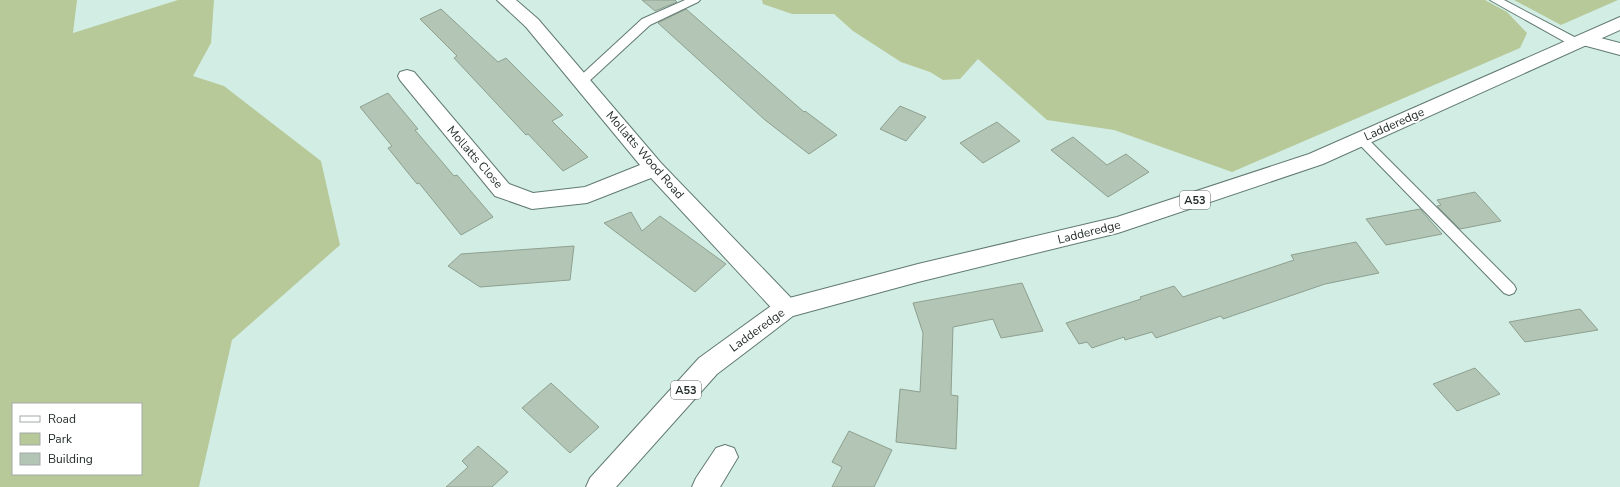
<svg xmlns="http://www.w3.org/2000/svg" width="1620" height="487" font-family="'Nunito Sans',sans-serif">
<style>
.green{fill:#b7c999;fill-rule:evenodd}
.building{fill:#b3c6b5;stroke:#8ea090}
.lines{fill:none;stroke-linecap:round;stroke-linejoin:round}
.service-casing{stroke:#617a72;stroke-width:2}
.minor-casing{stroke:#617a72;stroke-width:2}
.trunk-casing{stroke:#617a72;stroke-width:2}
.service{fill:#fff;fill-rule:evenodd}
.minor{fill:#fff;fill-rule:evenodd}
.trunk{fill:#fff;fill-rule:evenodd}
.labels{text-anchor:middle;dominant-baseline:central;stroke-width:4;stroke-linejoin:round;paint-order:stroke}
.shield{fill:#fff;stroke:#626866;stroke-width:1}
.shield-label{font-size:11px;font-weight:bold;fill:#1e2825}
.street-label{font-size:12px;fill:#1e2825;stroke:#fff}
</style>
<rect width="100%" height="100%" fill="#d2ede4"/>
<path class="green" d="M0,0H77L73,33L178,0H214L211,43L193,76L224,86L321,161L340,245L232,340L199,487H0ZM13,404H141V474H13Z
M762,0H1485L1507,12L1527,33L1520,48L1232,172L1114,130L1047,120L978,59L960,79L943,80L930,72L901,62L853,31L834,14H792L763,4Z
M1514,0H1618L1561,25Z"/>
<path class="building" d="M642,0H675L677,2L655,11Z
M441,9L498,62L506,58L563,115L552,121L588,157L563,171L528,134L526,135L454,58L457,56L420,19Z
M686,9L804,112L805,111L837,135L809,154L765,120L658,23Z
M388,93L418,129L415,130L454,176L457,175L493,217L461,235L419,183L417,184L388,148L392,146L360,107Z
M900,106L926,117L906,141L880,129Z
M997,122L1020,141L983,163L960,143Z
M1073,137L1107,165L1126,154L1149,172L1108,197L1051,150Z
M1475,192L1501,221L1460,229L1437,206L1441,205L1437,200Z
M1420,209L1442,234L1386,245L1366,219Z
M631,212L642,231L660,216L726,264L695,292L604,223Z
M1356,242L1379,273L1325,284L1223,319L1221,316L1156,338L1152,332L1125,340L1124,337L1092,348L1087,342L1079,344L1066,323L1141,299L1140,297L1174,286L1183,297L1294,260L1291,255Z
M574,246L570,280L480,287L448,266L461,254Z
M1022,283L1043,331L1001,338L993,319L953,327L951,395L958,396L956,449L896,442L900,389L920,392L923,333L913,303Z
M1580,309L1598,330L1525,342L1509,322Z
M1475,368L1500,394L1457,411L1433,384Z
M551,383L599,427L570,453L522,408Z
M849,431L892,450L874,487H832L842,467L832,462Z
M478,446L508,472L492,487H446L468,467L462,461Z"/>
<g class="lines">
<defs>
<path id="service" d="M685,0H700L698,2L650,25L586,84H578L576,81L578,78L642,19Z
M1490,0H1504L1582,41L1584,44L1578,48L1574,47Z
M1361,134L1365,136L1514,285L1516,289L1514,293L1509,295L1504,293L1357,142L1355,139L1357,136Z"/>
<path id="minor" d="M497,0H516L538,19L661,163L794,301L798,308L794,315L786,318L778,315L651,178L587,203L532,209L495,196L400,80L398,76L400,72L407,70L414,72L509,184L533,193L585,187L640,165L526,27Z
M1585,34L1620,43V55L1579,44L1576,40L1579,36Z
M725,445L734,448L738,457L720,487H692L696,478L716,448Z"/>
<path id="trunk" d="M1620,17V30L1323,164L1118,233L918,282L793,316L717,374L616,487H586L590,478L699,358L778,301L918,264L1117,217L1309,154Z"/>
</defs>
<use href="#service" class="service-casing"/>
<use href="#minor" class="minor-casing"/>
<use href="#trunk" class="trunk-casing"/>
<use href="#service" class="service"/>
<use href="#minor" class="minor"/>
<use href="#trunk" class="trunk"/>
</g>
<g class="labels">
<g class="shield">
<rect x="1180" y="191" width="30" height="18" rx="3"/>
<rect x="671" y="381" width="30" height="18" rx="3"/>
</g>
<g class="shield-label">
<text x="1195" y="200">A53</text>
<text x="686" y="390">A53</text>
</g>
<g class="street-label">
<text transform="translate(1394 124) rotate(-24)">Ladderedge</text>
<text transform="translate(645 155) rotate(49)">Mollatts Wood Road</text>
<text transform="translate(475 157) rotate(49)">Mollatts Close</text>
<text transform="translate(1089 232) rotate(-14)">Ladderedge</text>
<text transform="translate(757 330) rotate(-36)">Ladderedge</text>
</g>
</g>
<rect x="12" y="403" width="130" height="72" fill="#ffffff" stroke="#a5a9a8"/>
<rect x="20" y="416" width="20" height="6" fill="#ffffff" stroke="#a5a9a8"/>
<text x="48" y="423" font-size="12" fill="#1e2825">Road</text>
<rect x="20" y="433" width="20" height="12" fill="#b7c999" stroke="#a5a9a8"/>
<text x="48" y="443" font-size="12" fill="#1e2825">Park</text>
<rect x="20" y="453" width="20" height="12" fill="#b3c6b5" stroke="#a5a9a8"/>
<text x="48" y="463" font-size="12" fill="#1e2825">Building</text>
</svg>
